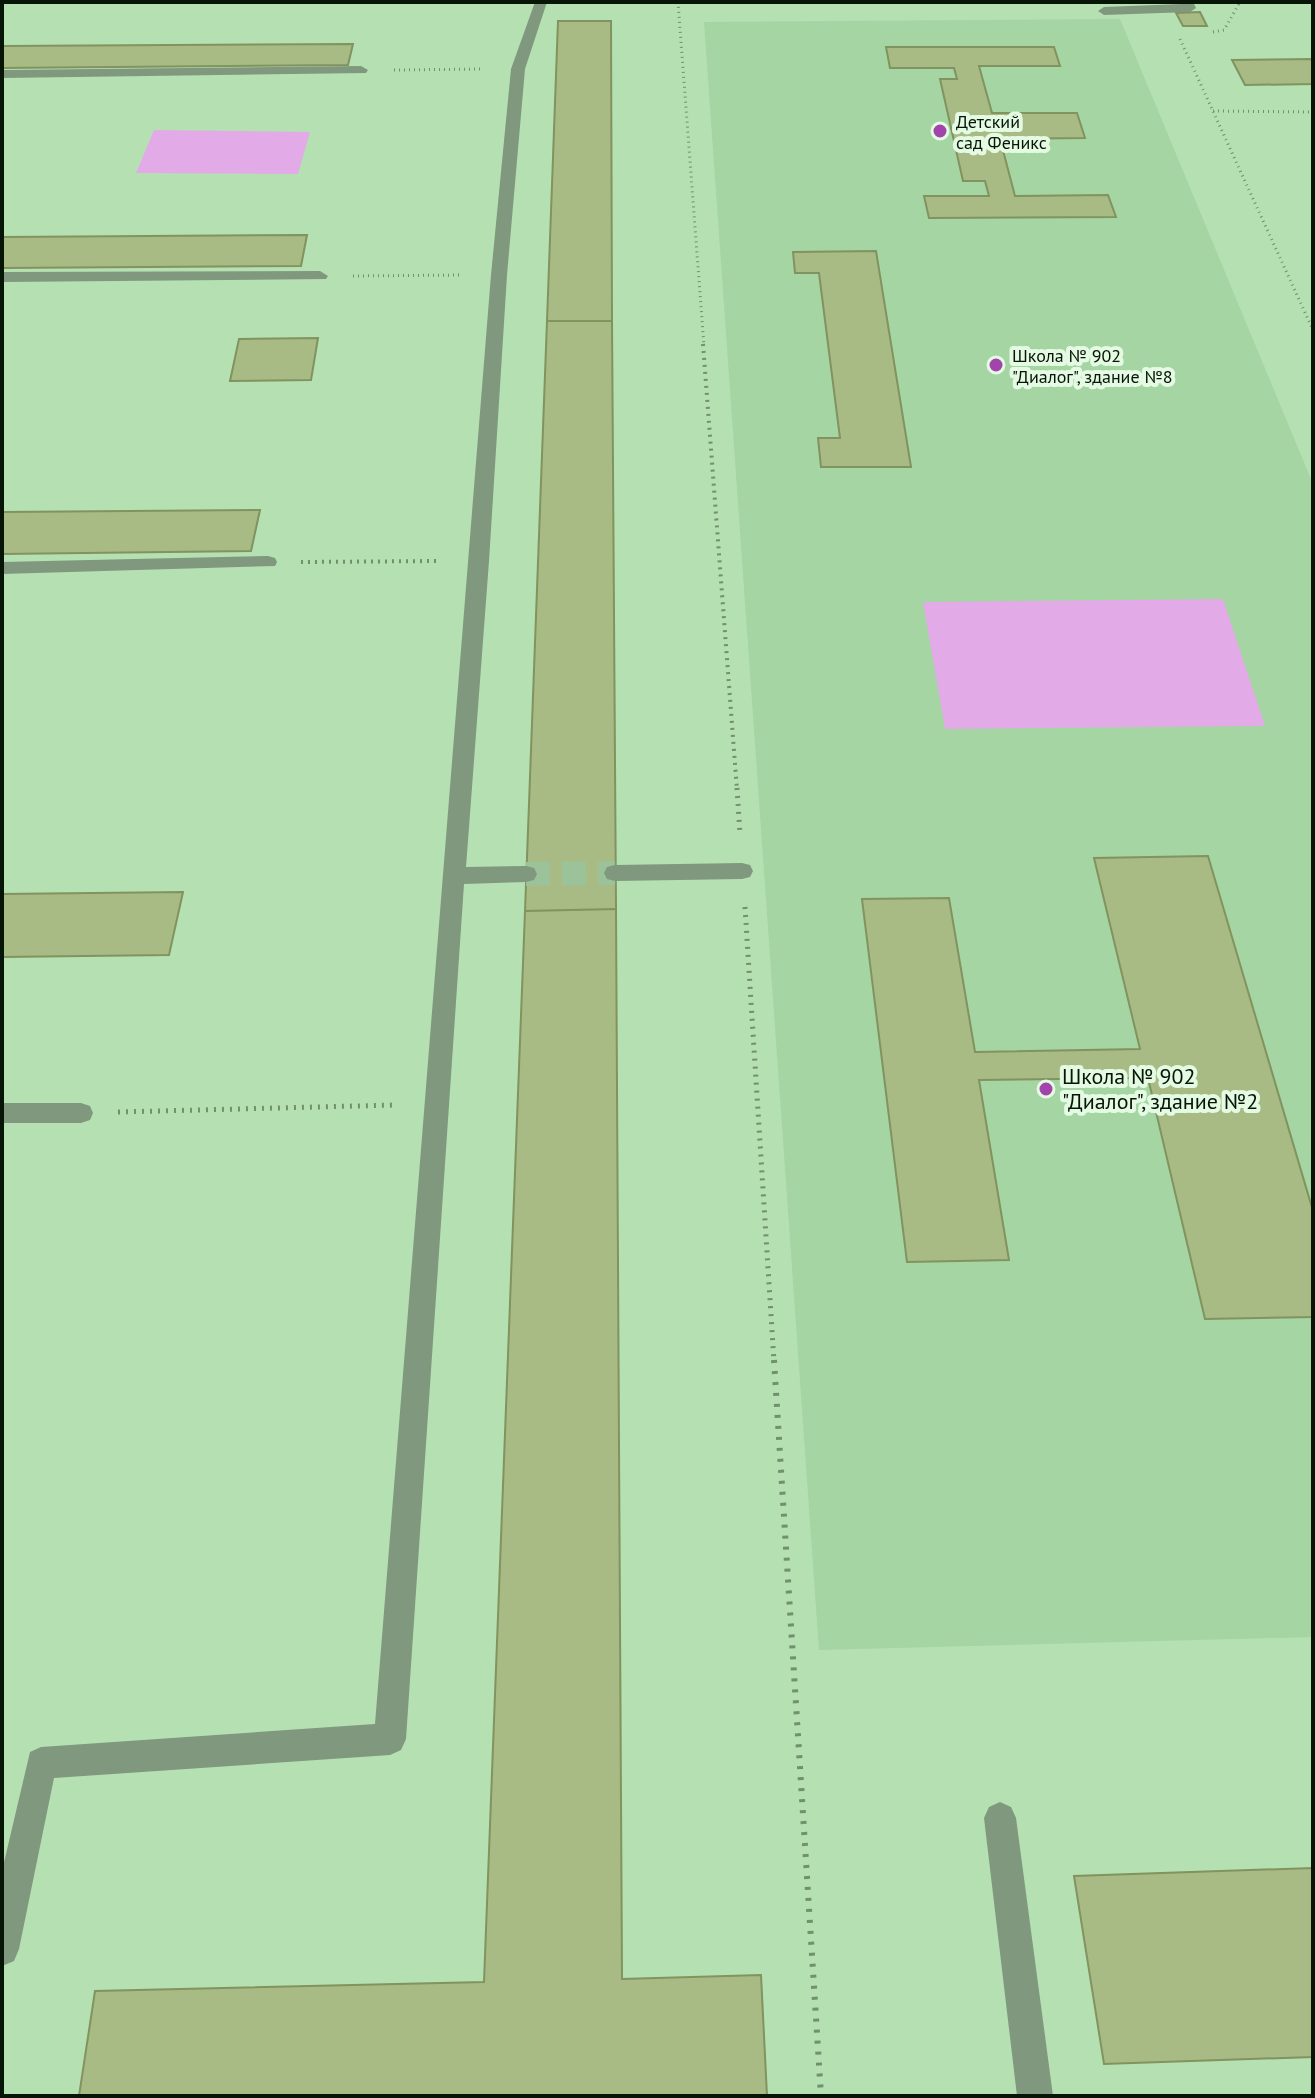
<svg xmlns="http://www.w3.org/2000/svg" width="1315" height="2098" font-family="'PT Sans',sans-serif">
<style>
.built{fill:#a4d5a2}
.green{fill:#e2abe7}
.building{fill:#a8bb84;stroke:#81935e;stroke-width:2}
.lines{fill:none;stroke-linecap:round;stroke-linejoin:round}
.minor-tunnel{stroke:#9bc298;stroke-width:24;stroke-dasharray:24 12;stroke-linecap:butt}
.path-far3{stroke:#70906e;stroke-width:3;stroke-dasharray:1 4;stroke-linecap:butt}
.path-far2{stroke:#70906e;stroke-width:4;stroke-dasharray:2 5;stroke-linecap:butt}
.path-far1{stroke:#70906e;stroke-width:5;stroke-dasharray:2 6;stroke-linecap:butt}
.path{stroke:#70906e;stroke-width:6;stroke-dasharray:3 8;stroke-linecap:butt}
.minor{fill:#7f987e;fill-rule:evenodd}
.poi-dot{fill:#a344ad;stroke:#e4fae3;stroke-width:3}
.labels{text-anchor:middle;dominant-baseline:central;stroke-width:8;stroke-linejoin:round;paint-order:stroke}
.far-poi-label{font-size:18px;fill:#061506;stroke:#e4fae3;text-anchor:start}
.poi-label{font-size:22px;fill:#061506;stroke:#e4fae3;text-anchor:start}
</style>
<rect width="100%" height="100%" fill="#b5e0b2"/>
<path class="built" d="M1120,19L1313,484V1637L819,1650L704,22Z"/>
<path class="green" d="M154,130L310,132L298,174L136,173Z
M1223,599L1265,726L945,729L923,602Z"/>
<path class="building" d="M1200,12L1207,26H1183L1176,13Z
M558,21H611L612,321H547Z
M353,44L348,65L2,68V46Z
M886,47H1054L1060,66H979L992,113H1077L1085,138L1000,139L1015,196L1108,195L1116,217L929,218L924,196H989L985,181H963L940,79H957L954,68H890Z
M1313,59V84L1245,85L1232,60Z
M307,235L301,266L2,268V237Z
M876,251L911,467H821L818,438H840L819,273H795L793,252Z
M547,321H612L616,909L525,911Z
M318,338L311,380L230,381L239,339Z
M260,510L251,551L2,554V512Z
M1208,856L1313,1211V1317L1205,1319L1148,1078L979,1080L1009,1260L907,1262L862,899L949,898L975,1052L1140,1049L1094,858Z
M183,892L169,955L2,957V894Z
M616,909L622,1979L761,1975L767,2096H79L95,1991L484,1982L525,911Z
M1313,1868V2057L1104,2064L1074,1876Z"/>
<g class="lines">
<path class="minor-tunnel" d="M526,874L615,873"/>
<path class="path-far3" d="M678,2L704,346
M1213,32L1224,30L1240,2
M1180,39L1313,330
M394,70L484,69
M1213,111L1313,112
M353,276L463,275"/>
<path class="path-far2" d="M703,344L737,790
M301,562L439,561"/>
<path class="path-far1" d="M737,788L740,834
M745,907L774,1362
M118,1112L396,1105"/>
<path class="path" d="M774,1360L821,2096"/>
<path class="minor" d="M535,2H547L525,69L507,275L489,561L466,867L526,866L534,868L537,874L534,880L526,882L464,884L406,1739L401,1750L390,1755L54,1778L19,1949L14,1961L2,1966V1871L30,1752L41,1747L375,1724L491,275L511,69Z
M1181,2H1193L1196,8L1190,12L1104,15L1098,11L1104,7L1182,4Z
M361,66L368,70L366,73L2,78V70Z
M320,271L328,276L326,279L2,282V272Z
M268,556L275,558L277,562L275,566L2,574V562Z
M742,863L750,865L753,871L750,877L742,879L615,881L607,879L604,873L607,867L615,865Z
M2,1103H81L90,1106L93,1113L90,1120L81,1123H2Z
M1000,1802L1011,1807L1016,1818L1053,2096H1017L984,1818L989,1807Z"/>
</g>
<g class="poi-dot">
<circle cx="940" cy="131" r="8"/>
<circle cx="996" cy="365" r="8"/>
<circle cx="1046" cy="1089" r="8"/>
</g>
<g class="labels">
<g class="far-poi-label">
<text x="956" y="121">Детский<tspan x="956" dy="21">сад Феникс</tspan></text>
<text x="1012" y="355">Школа № 902<tspan x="1012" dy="21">"Диалог", здание №8</tspan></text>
</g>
<g class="poi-label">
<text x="1062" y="1076">Школа № 902<tspan x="1062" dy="25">"Диалог", здание №2</tspan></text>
</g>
</g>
<rect width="1315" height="2098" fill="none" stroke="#061506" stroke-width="8"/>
</svg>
